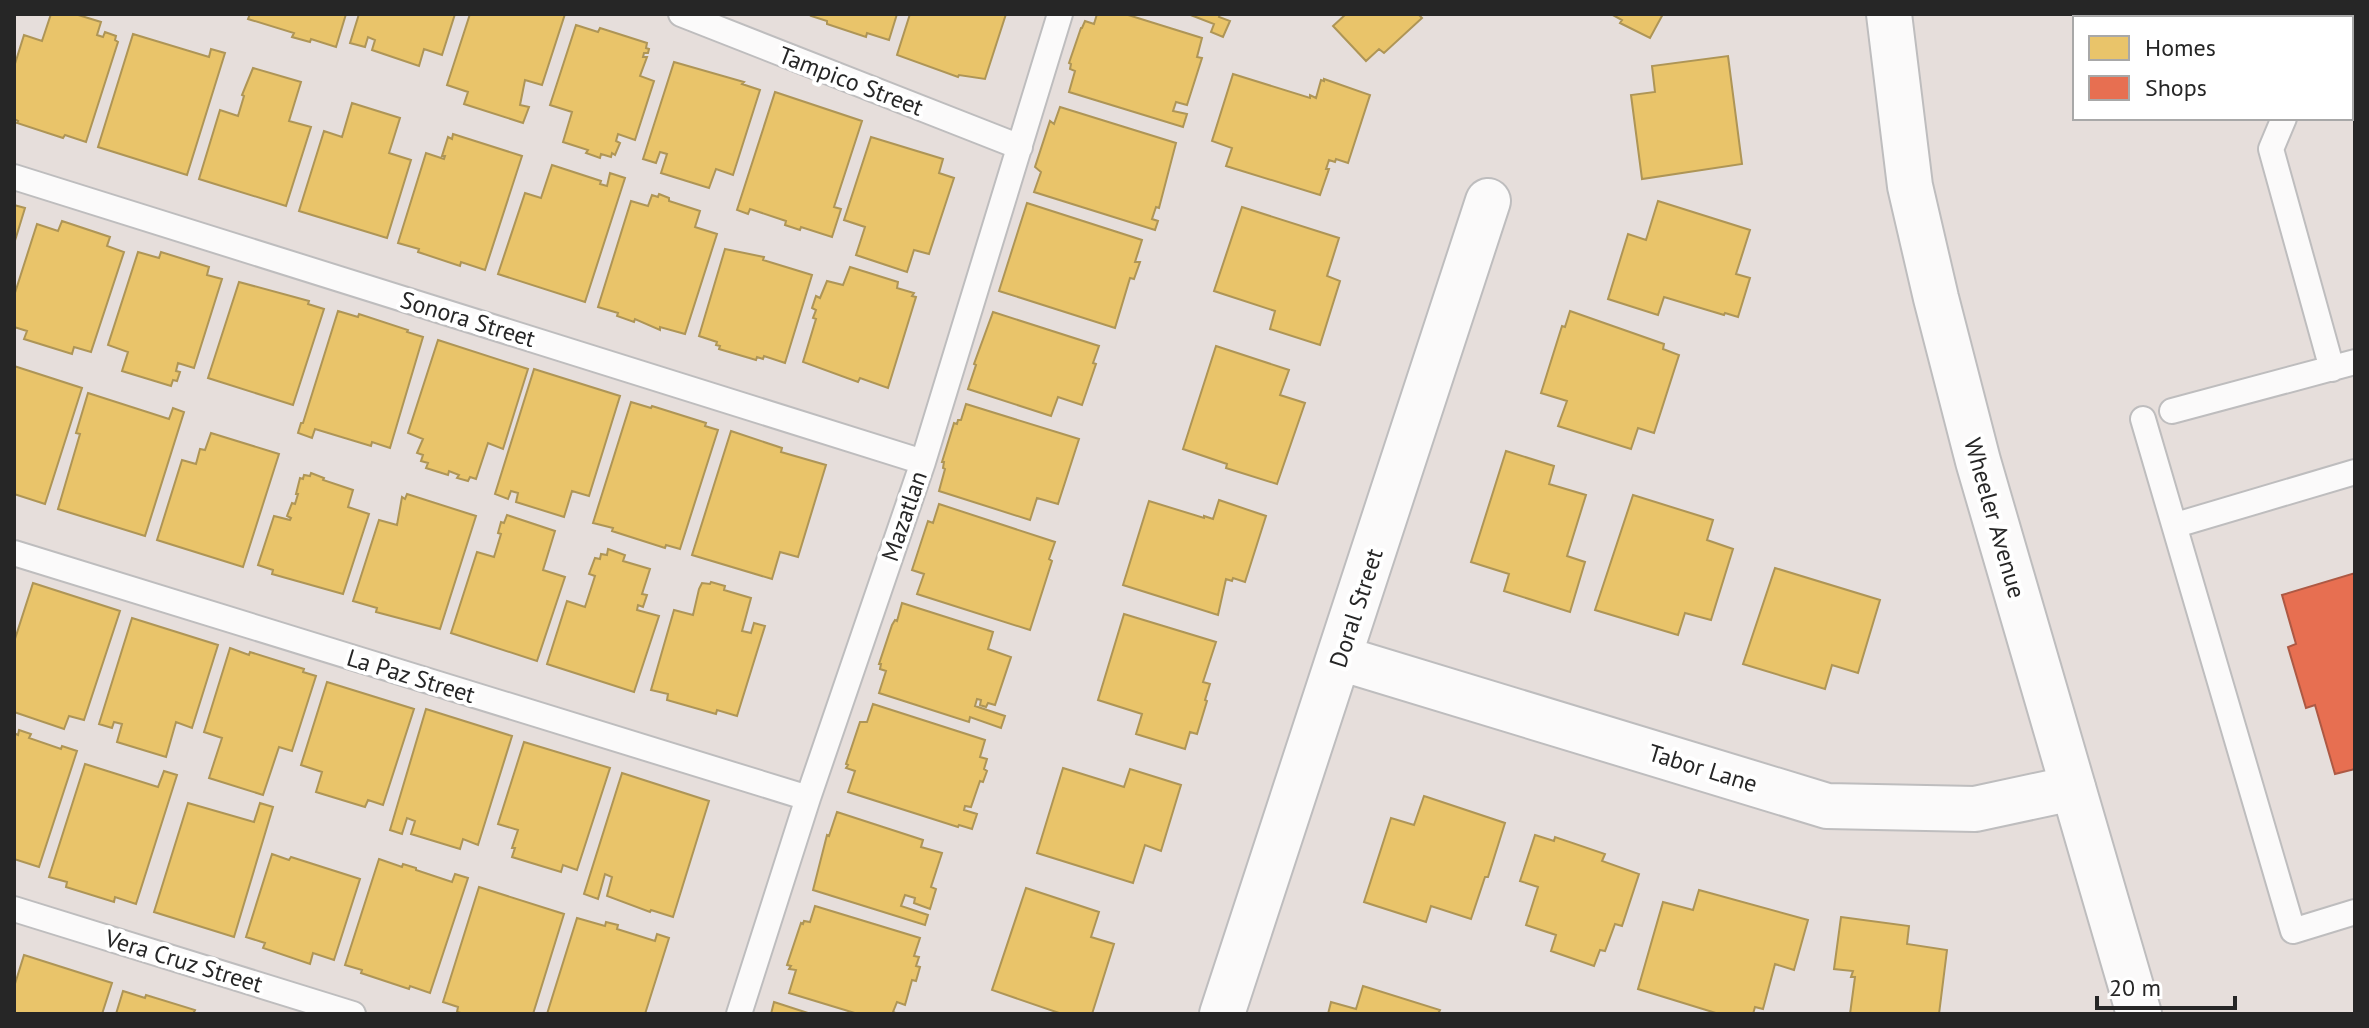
<svg xmlns="http://www.w3.org/2000/svg" width="2369" height="1028" font-family="'PT Sans',sans-serif">
<style>
.homes{fill:#e9c46a;stroke:#ae9556;stroke-width:2}
.shops{fill:#e76f51;stroke:#ad5944;stroke-width:2}
.lines{fill:none;stroke-linecap:round;stroke-linejoin:round}
.service-casing{stroke:#bebdbe;stroke-width:28}
.minor-casing{stroke:#bebdbe;stroke-width:48}
.secondary-casing{stroke:#bebdbe;stroke-width:48}
.service{stroke:#fbfafa;stroke-width:24}
.minor{stroke:#fbfafa;stroke-width:44}
.secondary{stroke:#fbfafa;stroke-width:44}
.labels{text-anchor:middle;dominant-baseline:central;stroke-width:8;stroke-linejoin:round;paint-order:stroke}
.street-label{font-size:24px;fill:#262626;stroke:#fff}
</style>
<rect width="100%" height="100%" fill="#e6dedb"/>
<path class="homes" d="M51,14H75L101,22L97,35L103,37L105,32L116,36L115,40L118,42L86,142L65,135L63,138L17,123L18,121L14,119V67L24,35L42,41Z
M250,14H346L336,47L311,39L310,42L292,37L294,33L248,19Z
M359,14H455L442,55L424,49L419,66L372,50L375,40L368,37L365,47L350,43Z
M470,14H565L542,85L525,80L520,105L529,107L523,123L464,104L468,92L447,85Z
M812,14H897L889,40L867,33L866,37L827,24V21L811,16Z
M910,14H1006L985,79L959,75L958,77L897,55Z
M1097,14H1125L1202,38L1197,57L1202,58L1187,105L1176,102L1173,111L1187,114L1183,127L1069,92L1075,71L1070,69L1071,64L1069,63L1081,28H1082L1085,21L1094,24Z
M1188,14H1220L1219,17L1230,21L1223,37L1211,32L1214,24Z
M1346,14H1418L1422,18L1384,53L1379,49L1366,61L1333,26Z
M1611,14H1663L1650,38L1620,23L1622,20Z
M576,25L598,32L600,28L647,43L646,48L649,49L648,53H644L643,57H647L640,76L654,81L635,140L618,134L616,141L620,143L615,155L612,153L611,157L601,154L600,158L586,153L588,150L563,142L572,112L550,105Z
M133,34L209,57L211,49L225,53L187,175L98,147Z
M1728,56L1742,164L1642,179L1631,95L1655,92L1652,66Z
M674,62L744,82L742,84L760,90L733,175L716,169L709,188L661,173L667,154L660,152L656,163L643,159Z
M253,68L301,82L289,121L311,127L286,206L199,179L220,110L238,116L244,96L242,95Z
M1233,74L1310,98V95L1316,98L1321,80L1324,81V79L1370,95L1348,163L1336,159L1335,162L1329,160L1326,169H1329L1320,195L1226,166L1232,148L1212,141Z
M775,92L862,121L834,207L841,209L832,237L801,227L800,230L785,225L786,221L750,209L748,214L737,210Z
M352,103L400,118L389,153L411,160L387,238L299,211L324,131L342,137Z
M1060,107L1176,143L1159,208L1156,207L1152,219L1158,221L1155,230L1034,192L1041,172L1035,167L1050,121L1054,124Z
M453,134L522,156L485,270L461,262L460,266L418,252L419,249L398,243L426,153L444,159L445,156H442L448,137L452,139Z
M871,137L943,159L939,173L954,178L929,254L914,250L907,272L856,255L865,227L844,220Z
M552,165L601,181L600,184L607,186L610,173L625,178L585,302L498,274L525,193L541,198Z
M659,194L669,198V201L700,211L695,227L717,234L685,334L660,327V330L635,319L634,322L617,316L618,313L598,307L631,201L648,206L652,195L658,197Z
M1658,201L1750,230L1736,274L1750,278L1738,317L1725,313L1724,315L1664,297L1658,315L1608,299L1628,234L1646,240Z
M1027,203L1142,240L1135,262H1140L1134,279L1130,278L1115,328L999,291Z
M14,205L25,208L14,244Z
M1242,207L1339,238L1327,276L1340,281L1320,345L1270,329L1275,311L1214,291Z
M62,221L110,237L107,246L124,252L91,352L74,347L72,354L24,339L27,331L14,327V296L37,224L58,231Z
M725,249L764,257L763,260L812,275L785,363L764,356L763,359L757,357L756,360L719,349L720,346L716,345L717,342L699,336Z
M138,252L159,258L161,252L209,267L207,275L222,279L194,368L178,363L176,371L180,372L177,381L173,380L171,386L122,371L128,352L108,345Z
M850,267L898,282L897,288L914,293L912,296L916,297L888,388L860,378L858,382L803,362L816,319L813,318L816,310L812,308L816,296L820,298L827,281L843,285Z
M239,282L309,301L308,304L324,309L293,405L208,378Z
M338,311L358,317L359,314L408,330L407,332L423,337L390,448L372,442L371,446L315,429L312,438L298,433L301,423H303Z
M1570,311L1664,344L1663,349L1679,355L1654,433L1638,428L1631,449L1558,426L1567,401L1541,393L1562,326L1565,327Z
M993,312L1099,346L1093,363L1096,364L1082,405L1058,397L1051,416L968,389L976,365L974,364Z
M438,340L528,369L503,449L488,443L476,479L470,477L468,481L457,478L459,475L449,471L448,475L426,468L428,463L421,461L423,455L417,453L423,439L408,433Z
M1216,346L1289,370L1280,395L1305,403L1277,484L1226,468L1227,464L1183,449Z
M14,366L82,388L45,504L14,494Z
M534,369L620,396L589,496L572,491L564,517L516,502L518,493L511,491L508,499L495,494Z
M88,393L169,419L173,408L184,412L145,536L58,509L80,434L76,433Z
M631,402L651,408L652,406L706,423L705,426L718,430L680,549L666,545L665,548L612,531L613,528L593,523Z
M966,404L1079,439L1058,504L1037,498L1030,520L939,491L945,469L943,468L944,462H942L954,423L957,424L958,420H961Z
M731,431L782,448L781,452L826,465L798,557L780,552L772,579L692,555Z
M211,433L279,454L243,567L157,540L182,460L196,464L200,449L205,450Z
M1506,451L1554,466L1549,484L1586,495L1567,556L1585,562L1570,612L1504,591L1509,574L1471,562Z
M311,473L324,478L323,480L353,490L348,507L369,514L343,594L272,574L273,570L258,565L274,516L290,520L291,518L287,516L292,503L295,504L298,494H296L300,478L303,479L304,475L310,476Z
M407,494L476,516L440,629L376,612L377,608L353,601L379,520L397,525L402,497L405,499Z
M1633,495L1713,520L1707,540L1733,549L1711,620L1685,613L1678,635L1595,610Z
M1219,500L1266,516L1245,582L1233,578L1232,581L1226,579L1218,615L1123,585L1149,501L1204,518V516L1213,519Z
M939,504L1055,542L1049,559L1052,561L1030,630L917,594L924,574L912,570L928,521L933,523Z
M507,515L555,531L543,570L565,577L537,661L451,633L477,552L494,557L501,534L498,533L501,522L504,523Z
M608,549L625,555L623,561L650,569L642,594L647,595L643,607L638,605L637,610L659,616L634,692L547,664L567,601L585,607L595,576L589,574L595,558L600,559L601,554L607,555Z
M1775,568L1880,600L1858,673L1832,665L1825,689L1743,664Z
M711,582L725,586L724,590L751,598L742,631L751,633L754,623L765,626L737,716L717,710L716,714L667,700L668,694L651,690L674,610L693,615L699,589L702,583L710,584Z
M33,583L120,611L84,720L69,716L64,729L14,712V642Z
M902,603L993,632L988,649L1011,657L995,705L988,703L986,707L980,705L981,700L977,699L975,706L1005,716L1001,728L970,717L969,722L879,693L886,671L880,669L881,664H879L892,625L895,620L897,621Z
M1124,614L1216,642L1203,682L1210,684L1205,700L1207,701L1197,734L1190,732L1185,749L1136,734L1142,714L1098,700Z
M132,618L218,645L192,728L176,722L166,757L117,742L122,724L114,722L112,728L99,724Z
M230,648L249,655L250,652L304,669L303,672L316,676L292,751L279,747L263,795L209,778L222,738L204,732Z
M327,682L414,709L383,805L368,800L365,807L316,792L322,772L301,765Z
M873,704L985,740L980,757L987,759L984,769L987,771L983,782L980,781L971,807L965,806L964,810L977,814L972,829L959,825L958,827L848,792L855,771L846,768L848,765L846,764L860,722H867Z
M426,709L512,736L478,845L463,839L460,849L411,834L415,821L407,818L402,834L390,830Z
M19,730L31,734L29,738L61,749L62,746L77,751L39,867L14,859V733L18,735Z
M524,742L610,768L577,870L563,865L561,872L512,857L515,848H512L518,830L498,824Z
M85,764L158,787L164,771L177,775L136,904L115,897L114,902L66,887L67,882L49,877Z
M1063,768L1124,787L1130,769L1181,785L1161,851L1145,845L1133,883L1037,853Z
M622,773L709,801L673,917L651,910L650,912L607,896L612,877L605,874L598,899L584,894Z
M1424,796L1505,823L1488,877H1485L1471,919L1431,906L1426,922L1364,902L1391,818L1414,825Z
M188,803L254,822L260,803L273,807L234,937L154,912Z
M837,812L923,840L921,847L942,853L931,887L936,889L930,909L914,903L915,898L905,895L901,906L928,915L925,925L813,890L827,835L829,836Z
M1535,835L1554,841L1555,837L1605,854L1602,861L1639,874L1622,926L1615,924L1605,951L1600,950L1594,966L1551,951L1556,935L1526,925L1538,887L1520,881Z
M272,854L289,860L291,857L360,879L334,960L313,953L310,964L263,948L265,943L246,937Z
M379,859L402,867L403,864L416,868V870L452,882L455,874L468,878L430,993L410,986L409,989L361,973L362,970L345,965Z
M479,887L564,914L533,1014H465L457,1012L458,1007L443,1002Z
M1026,888L1099,912L1091,937L1114,944L1092,1014H1062L992,990Z
M1699,890L1808,920L1794,970L1775,964L1763,1009L1755,1007L1753,1014H1719L1638,989L1663,902L1693,910Z
M815,906L920,938L914,956L919,957L916,966L920,967L916,981L912,980L905,1005L897,1002L893,1012L898,1014H858L789,993L796,970L789,969L791,966L787,965L801,923L803,924L804,921L810,922Z
M1841,917L1909,926L1907,944L1947,950L1939,1014H1850L1855,977H1851L1853,971L1834,969Z
M577,918L605,926L606,922L618,925L617,929L655,941L657,934L669,938L645,1014H547Z
M24,955L112,983L102,1014H14V987Z
M1363,986L1440,1010L1438,1014H1328L1331,1002L1356,1009Z
M123,991L145,998L146,995L195,1010L193,1014H116Z
M774,1002L811,1014H771Z"/>
<path class="shops" d="M2355,573V769L2335,774L2315,705L2306,708L2288,647L2296,644L2282,595Z"/>
<g class="lines">
<defs>
<path id="service" d="M681,14L1020,147
M2172,14L2185,18
M2325,18L2327,14
M2284,118L2271,149L2332,369
M14,177L923,462
M2172,411L2355,362
M2143,419L2293,931L2355,912
M2176,525L2355,472
M14,553L808,798
M14,909L353,1014
M739,1014L808,798L923,462L1060,14"/>
<path id="minor" d="M1340,658L1827,806L1975,809L2073,788
M1222,1014L1488,201"/>
<path id="secondary" d="M1889,14L1910,186L1936,298L1978,461L2139,1014"/>
</defs>
<use href="#service" class="service-casing"/>
<use href="#minor" class="minor-casing"/>
<use href="#secondary" class="secondary-casing"/>
<use href="#service" class="service"/>
<use href="#minor" class="minor"/>
<use href="#secondary" class="secondary"/>
</g>
<g class="labels">
<g class="street-label">
<text transform="translate(851 81) rotate(21)">Tampico Street</text>
<text transform="translate(468 319) rotate(17)">Sonora Street</text>
<text transform="translate(904 516) rotate(-71)">Mazatlan</text>
<text transform="translate(1995 518) rotate(74)">Wheeler Avenue</text>
<text transform="translate(1356 608) rotate(-72)">Doral Street</text>
<text transform="translate(411 676) rotate(17)">La Paz Street</text>
<text transform="translate(1703 768) rotate(17)">Tabor Lane</text>
<text transform="translate(184 961) rotate(17)">Vera Cruz Street</text>
</g>
</g>
<rect width="2369" height="1028" fill="none" stroke="#262626" stroke-width="32"/>
<rect x="2073" y="16" width="280" height="104" fill="#ffffff" stroke="#a8a8a8" stroke-width="2"/>
<rect x="2089" y="36" width="40" height="24" fill="#e9c46a" stroke="#a8a8a8" stroke-width="2"/>
<text x="2145" y="56" font-size="24" fill="#262626">Homes</text>
<rect x="2089" y="76" width="40" height="24" fill="#e76f51" stroke="#a8a8a8" stroke-width="2"/>
<text x="2145" y="96" font-size="24" fill="#262626">Shops</text>
<path d="M2097 996v12h138v-12" fill="none" stroke="#262626" stroke-width="4"/>
<text x="2109" y="996" font-size="24" fill="#262626" stroke="#ffffff" stroke-width="6" paint-order="stroke">20 m</text>
</svg>
